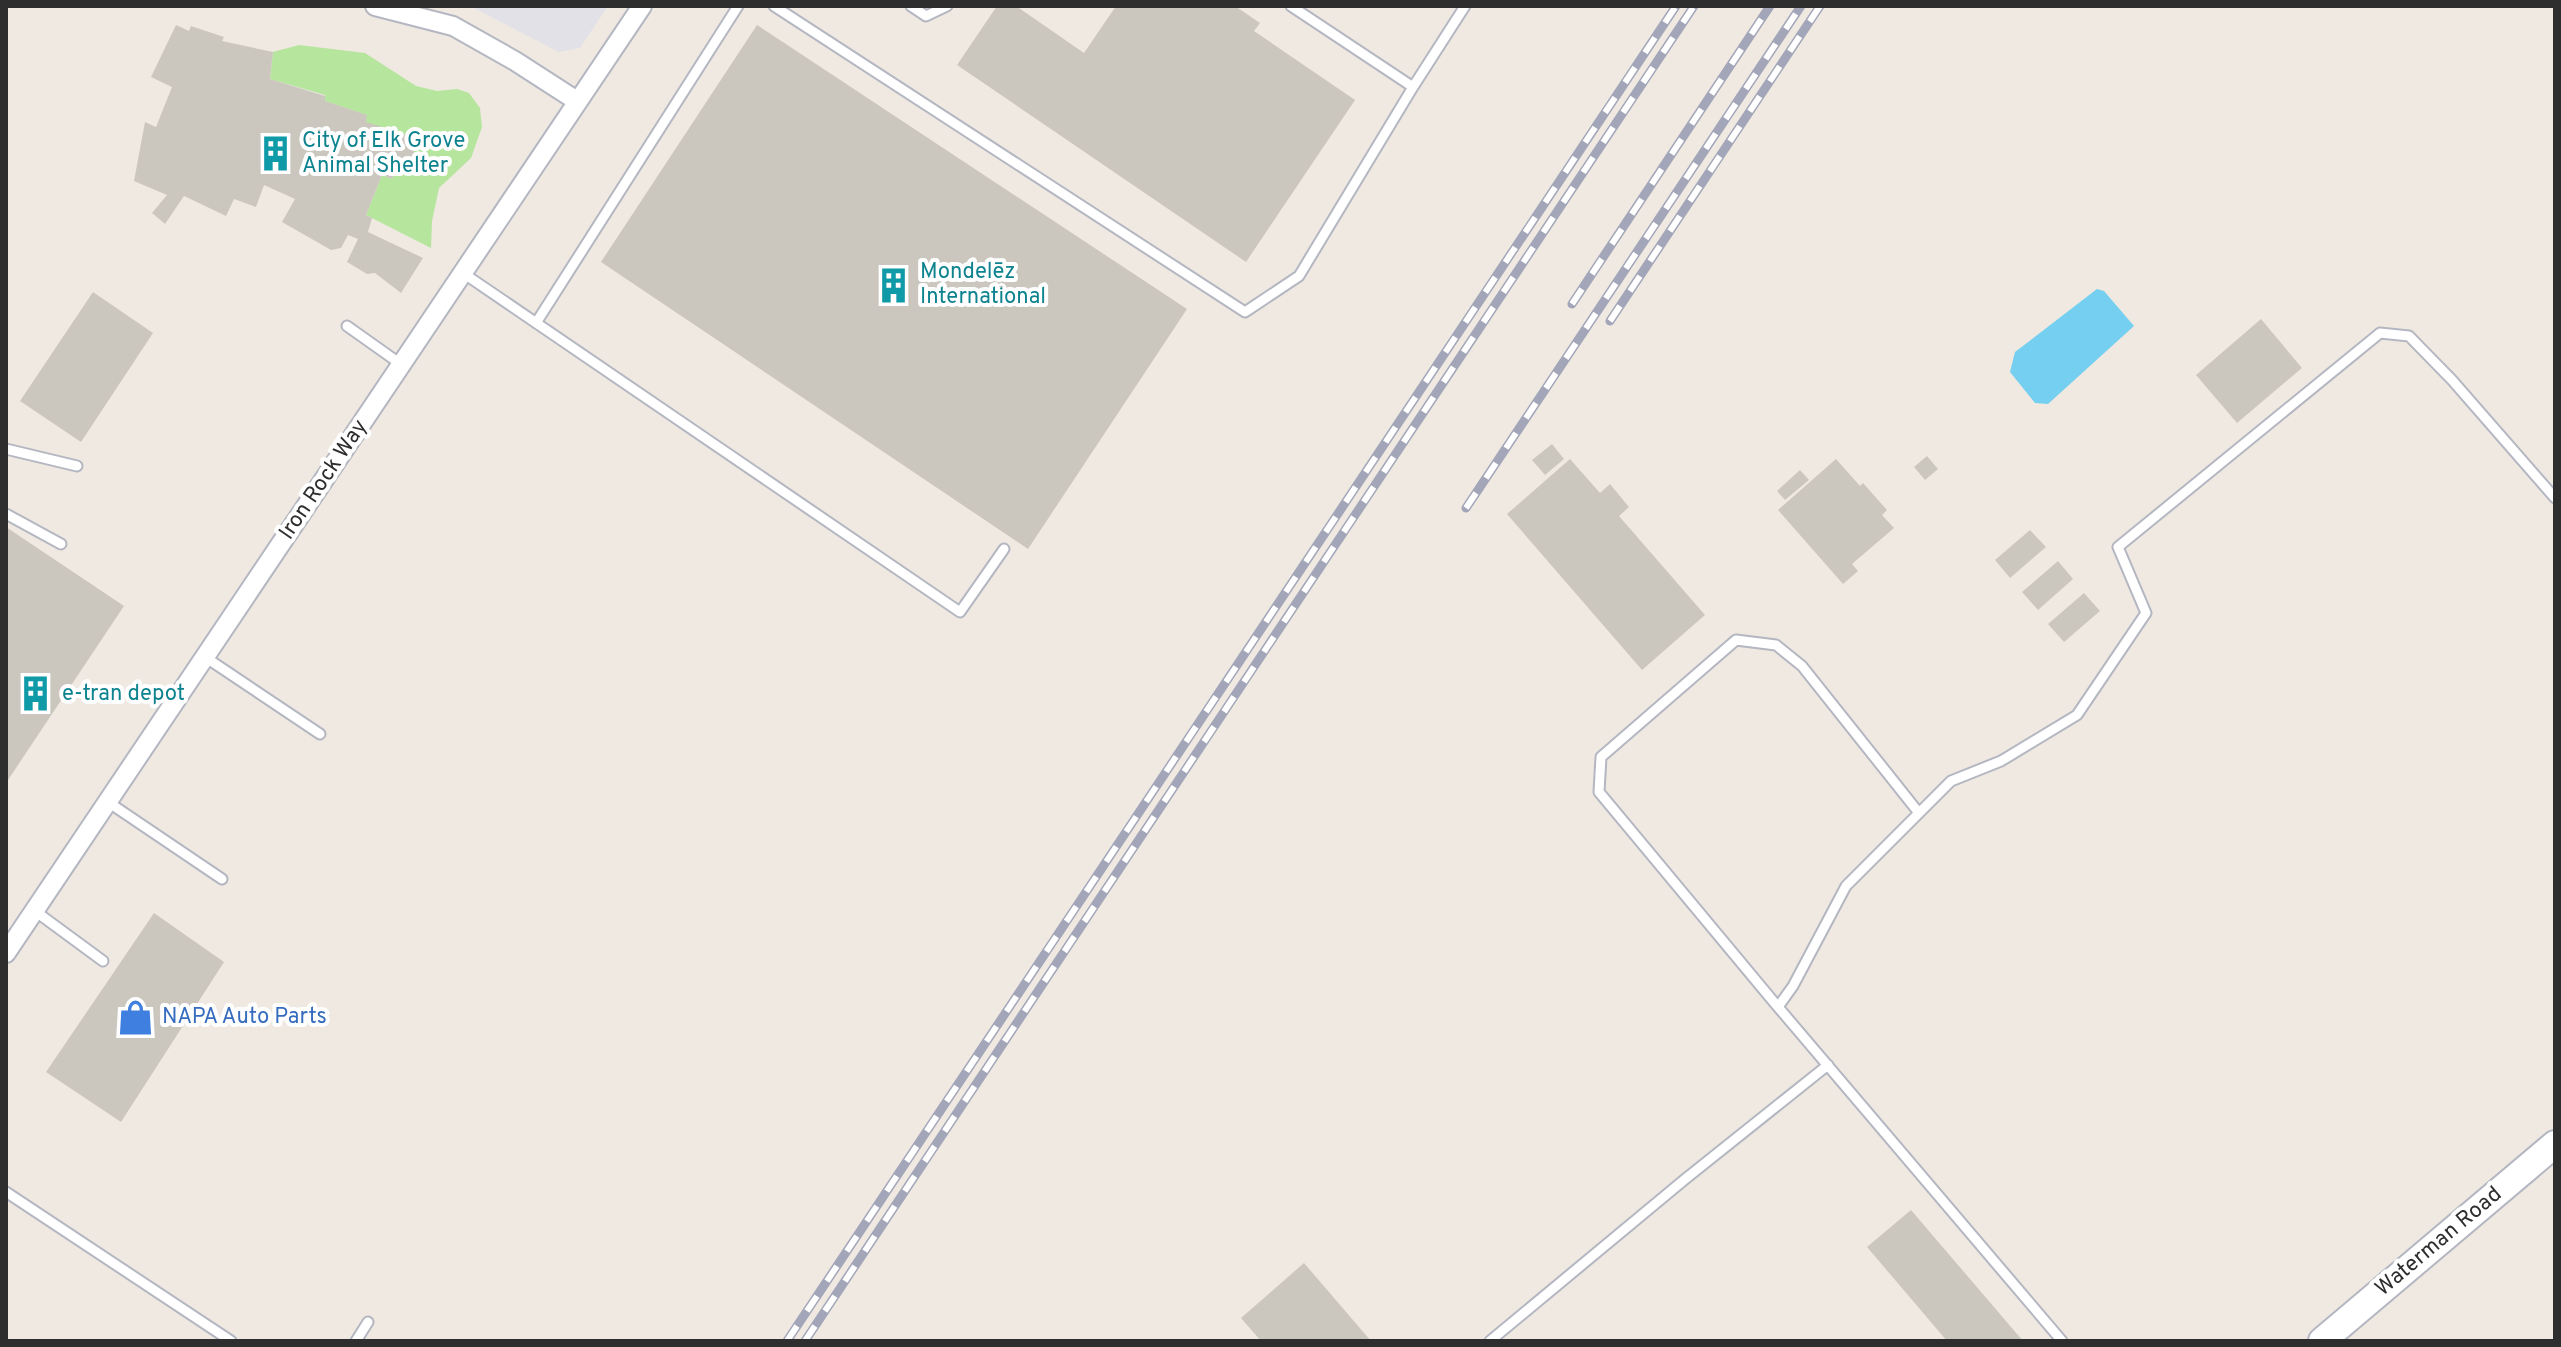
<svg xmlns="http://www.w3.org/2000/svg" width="2561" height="1347" font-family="Overpass,sans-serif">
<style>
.industrial{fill:#e3e1e8}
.green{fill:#b6e59e}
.water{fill:#75cff0}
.building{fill:#cbc7bf}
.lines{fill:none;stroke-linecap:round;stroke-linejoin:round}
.lane-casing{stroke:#b4b7c1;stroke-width:13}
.street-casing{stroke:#b4b7c1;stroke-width:22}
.secondary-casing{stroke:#b4b7c1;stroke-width:30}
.lane{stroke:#fff;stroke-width:9}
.street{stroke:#fff;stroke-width:18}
.secondary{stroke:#fff;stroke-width:26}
.rail-casing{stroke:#a3a6b8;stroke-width:9}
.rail{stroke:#fff;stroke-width:6;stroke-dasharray:18;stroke-linecap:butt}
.labels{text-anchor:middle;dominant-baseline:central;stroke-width:8;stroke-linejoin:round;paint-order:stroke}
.culture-label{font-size:22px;fill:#0d838f;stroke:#fff;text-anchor:start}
.street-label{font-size:22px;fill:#2e2e2e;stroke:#fff}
.shop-label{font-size:22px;fill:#366cbe;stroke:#fff;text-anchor:start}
</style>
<rect width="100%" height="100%" fill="#efe9e1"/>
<path class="industrial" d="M470,6H608L580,48L559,52Z"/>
<path class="green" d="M299,45L365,53L416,86L437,91L457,89L469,93L480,108L482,127L471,158L439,188L432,221L431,248L366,215L382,175L392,179L395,167L366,122V115L325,101V95L270,79L273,52Z"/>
<path class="water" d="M2097,289L2104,291L2134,326L2048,404L2035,403L2010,372L2015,352Z"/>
<path class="building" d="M997,6H1016L1084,53L1116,6H1235L1260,23L1254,31L1355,100L1246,262L957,65Z
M176,25L189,31L191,26L224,37L222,41L273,52L270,79L325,96V101L367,115L366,122L417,138L410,170L395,167L392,179L382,175L366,215L372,218L368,232L423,258L401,293L375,273L367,274L347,262L358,239L348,235L341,248L331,250L282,222L295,199L264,185L256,207L234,199L226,216L184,196L165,224L152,213L167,195L134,181L145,122L156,127L172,87L151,77Z
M757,25L1187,309L1028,549L601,262Z
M93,292L153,333L81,442L20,401Z
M2261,319L2302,368L2237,423L2196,375Z
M1552,444L1564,459L1545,475L1532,460Z
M1927,456L1938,469L1925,480L1914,467Z
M1570,459L1600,493L1610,484L1629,507L1619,516L1705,615L1642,670L1507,514Z
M1836,459L1860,486L1863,483L1887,510L1882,515L1894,528L1852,564L1858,571L1843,584L1778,510Z
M1800,470L1809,480L1785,500L1777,491Z
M6,527L124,606L6,783Z
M2030,530L2046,547L2010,578L1995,560Z
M2058,561L2073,579L2038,610L2022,592Z
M2084,593L2100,611L2064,642L2048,624Z
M154,913L224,962L121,1122L46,1072Z
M1911,1210L2023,1341H1947L1867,1247Z
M1304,1263L1371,1341H1261L1241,1318Z"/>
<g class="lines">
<defs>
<path id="lane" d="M774,6L1245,312L1299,276L1413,87L1291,6
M911,6L926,16L947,6
M1413,87L1465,6
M463,273L960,612L1004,549
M536,323L738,6
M347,326L402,365
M6,449L77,466
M6,514L61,544
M205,657L320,734
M108,802L222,879
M35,911L103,961
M1778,1007L1599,792L1601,757L1736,640L1776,645L1802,666L1919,813
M6,1192L231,1341
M356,1341L368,1322
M1490,1341L1684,1180L1828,1065
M2062,1341L1778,1007L1793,986L1846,886L1951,781L2001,761L2077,715L2146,613L2118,547L2380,333L2409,336L2452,380L2555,498"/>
<path id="street" d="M375,6L453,26L515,61L577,101
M6,953L642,6"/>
<path id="secondary" d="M2322,1341L2555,1144"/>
</defs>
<use href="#lane" class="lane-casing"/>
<use href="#street" class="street-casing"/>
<use href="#secondary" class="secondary-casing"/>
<use href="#lane" class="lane"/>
<use href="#street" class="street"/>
<use href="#secondary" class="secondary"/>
<defs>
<path id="rail" d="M1572,304L1770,6
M1610,321L1820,6
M1466,508L1801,6
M787,1341L1676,6
M805,1341L1694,6"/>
</defs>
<use href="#rail" class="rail-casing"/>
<use href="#rail" class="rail"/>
</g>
<defs>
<symbol id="building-bare" viewBox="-9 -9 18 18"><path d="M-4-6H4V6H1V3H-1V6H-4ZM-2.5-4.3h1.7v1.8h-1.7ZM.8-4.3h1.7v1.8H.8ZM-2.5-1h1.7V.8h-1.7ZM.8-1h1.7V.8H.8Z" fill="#0f9aa8" stroke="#fff" stroke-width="2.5" paint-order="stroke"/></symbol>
<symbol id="shop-bare" viewBox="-9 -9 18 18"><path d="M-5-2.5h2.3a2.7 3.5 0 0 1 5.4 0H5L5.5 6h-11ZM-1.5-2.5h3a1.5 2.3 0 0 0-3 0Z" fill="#3f7fe0" stroke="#fff" stroke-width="2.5" paint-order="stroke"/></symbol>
</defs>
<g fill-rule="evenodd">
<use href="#building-bare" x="250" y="128" width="51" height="51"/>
<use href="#building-bare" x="868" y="260" width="51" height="51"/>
<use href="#building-bare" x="10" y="668" width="51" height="51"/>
<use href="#shop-bare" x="110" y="992" width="51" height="51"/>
</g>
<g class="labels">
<g class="culture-label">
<text x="302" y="141">City of Elk Grove<tspan x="302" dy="25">Animal Shelter</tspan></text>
<text x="920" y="272">Mondelēz<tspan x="920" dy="25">International</tspan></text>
<text x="62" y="694">e-tran depot</text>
</g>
<g class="street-label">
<text transform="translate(324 480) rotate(-56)">Iron Rock Way</text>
<text transform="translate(2439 1242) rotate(-40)">Waterman Road</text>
</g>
<g class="shop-label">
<text x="162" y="1017">NAPA Auto Parts</text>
</g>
</g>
<rect width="2561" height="1347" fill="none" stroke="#2e2e2e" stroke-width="16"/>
</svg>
